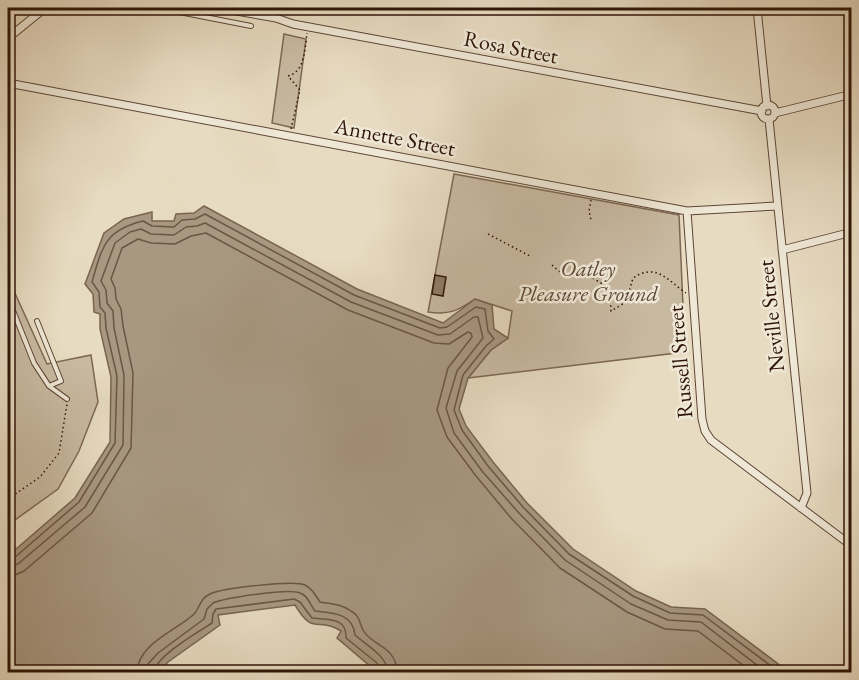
<svg xmlns="http://www.w3.org/2000/svg" width="859" height="680" font-family="'EB Garamond',serif">
<style>
.green{fill:#c8b9a1;stroke:#7c6754;stroke-width:1.5}
.water{fill:#a89882;stroke:#786451;stroke-width:1.5}
.lines{fill:none;stroke-linecap:round;stroke-linejoin:round}
.shore{stroke:#6c5644;stroke-width:1.5}
.building{fill:#8f7c68;stroke:#2f1507;stroke-width:1.5}
.lane-casing{stroke:#5d4636;stroke-width:6}
.street-casing{stroke:#5d4636;stroke-width:9}
.path{stroke:#2f1507;stroke-width:1.5;stroke-dasharray:1.5 3;stroke-linecap:butt}
.lane{stroke:#efe8d7;stroke-width:4}
.street{stroke:#efe8d7;stroke-width:7}
.labels{text-anchor:middle;dominant-baseline:central;stroke-width:5;stroke-linejoin:round;paint-order:stroke}
.street-label{font-size:22px;fill:#2f1507;stroke:#efe8d7}
.park-label{font-size:22px;font-style:italic;fill:#5d4635;stroke:#efe8d7}
</style>
<rect width="100%" height="100%" fill="#e7dbc1"/>
<filter id="stains"><feTurbulence type="fractalNoise" baseFrequency=".00333" numOctaves="4"/><feColorMatrix values="0 0 0 0 .2 0 0 0 0 .09 0 0 0 0 .02 0 0 0 .5 -.17"/></filter>
<radialGradient id="worn" r=".72"><stop offset=".6" stop-color="#630" stop-opacity="0"/><stop offset="1" stop-color="#630" stop-opacity=".3"/></radialGradient>
<path class="green" d="M284,34L306,39L294,128L272,123Z
M454,174L679,215L685,352L468,378L491,350L508,338L512,311L475,299C457,311 450,315 428,312Z
M14,291L47,364L91,355L98,402L79,451L58,489L8,525V308Z"/>
<path class="water" d="M204,206L357,289L443,323L475,299L492,305L494,329L508,338L491,350L468,378L459,409L466,426L493,462L527,503L573,549L636,591L671,607L705,609L789,672H377L337,638L341,631C317,616 314,637 295,605L218,615L220,625L168,662L158,672H8V556L75,498L110,442L111,377L100,329V314L94,312L93,294L85,284L104,233L124,219L152,212V221H174L176,214L194,213Z"/>
<g class="lines">
<path class="shore" d="M8,560L14,558L79,502L115,443L117,376L106,328L105,313L100,307L99,292L92,282C102,247 105,230 143,221L152,226L174,227L182,220L195,219L205,214L354,295L440,328L447,327L476,307L485,309L488,331L494,339L486,346L463,375L454,410L462,430L488,466L523,507L569,554L633,596L670,613L703,615L779,672
M8,567L18,564L85,507L123,445L124,375L114,328L113,311L107,303L106,290L101,281L115,243L130,232L141,229L151,234L174,235L186,227L197,226L205,223L351,302L438,335L450,334L474,317H478L483,338L457,371L446,408L454,433L482,471L518,512L565,560L631,604L668,620L701,622L766,672
M8,576L15,575L24,571L92,513L131,448L133,373L123,326L121,309L116,299L115,288L111,279L122,248L138,239L151,243L175,244L191,236L206,233L348,310L434,343L449,344L468,332L471,333L472,337L448,368L437,410L447,437L476,476L511,518L560,568L627,612L665,629L698,631L752,672
M137,672C138,644 175,631 193,615C200,609 199,599 210,594C222,588 294,580 305,585C313,589 316,596 320,602C332,604 341,604 351,611C360,616 359,622 363,630C371,646 396,645 397,672
M146,672L148,664L158,653L204,619L207,609L213,603C226,598 288,588 300,593C308,595 310,605 315,611C333,613 353,613 355,635C366,645 387,656 388,672
M154,672C156,656 198,632 212,623L213,614L216,609L294,599L300,602L312,618C328,620 347,617 346,638L377,663L381,672"/>
</g>
<path class="building" d="M435,275L446,277L443,296L432,294Z"/>
<g class="lines">
<defs>
<path id="lane" d="M159,8L251,26
M8,298L34,363L49,386L61,381L37,321
M49,386L67,399"/>
<path id="street" d="M219,8L276,18L293,24L762,111
M757,8L767,106
M8,38L45,8
M8,83L687,211L777,206
M761 112a7 7 0 1 1 14 0a7 7 0 1 1-14 0Z
M775,113L852,94
M769,119L807,493L801,508
M687,211L702,419L705,431L711,440L852,546
M782,250L852,232"/>
</defs>
<use href="#lane" class="lane-casing"/>
<use href="#street" class="street-casing"/>
<path class="path" d="M291,129L300,90L288,76C305,72 305,48 307,33
M591,200L589,211L591,220
M488,234L530,256
M552,265C564,277 573,279 589,276L606,286L610,291L611,311L626,302L633,278C657,262 668,281 686,293
M8,499L40,477L59,453L67,404"/>
<use href="#lane" class="lane"/>
<use href="#street" class="street"/>
</g>
<g class="labels">
<g class="street-label">
<text transform="translate(511 47) rotate(11)">Rosa Street</text>
<text transform="translate(395 137) rotate(11)">Annette Street</text>
<text transform="translate(771 316) rotate(-96)">Neville Street</text>
<text transform="translate(680 362) rotate(-95)">Russell Street</text>
</g>
<g class="park-label">
<text x="588" y="268">Oatley<tspan x="588" dy="25">Pleasure Ground</tspan></text>
</g>
</g>
<rect width="859" height="680" fill="none" stroke="#e7dbc1" stroke-width="30"/>
<rect x="9" y="9" width="841" height="662" fill="none" stroke="#2f1507" stroke-width="3"/>
<rect x="15" y="15" width="829" height="650" fill="none" stroke="#2f1507" stroke-width="1.5"/>
<rect width="100%" height="100%" filter="url(#stains)"/>
<rect width="100%" height="100%" fill="url(#worn)"/>
</svg>
